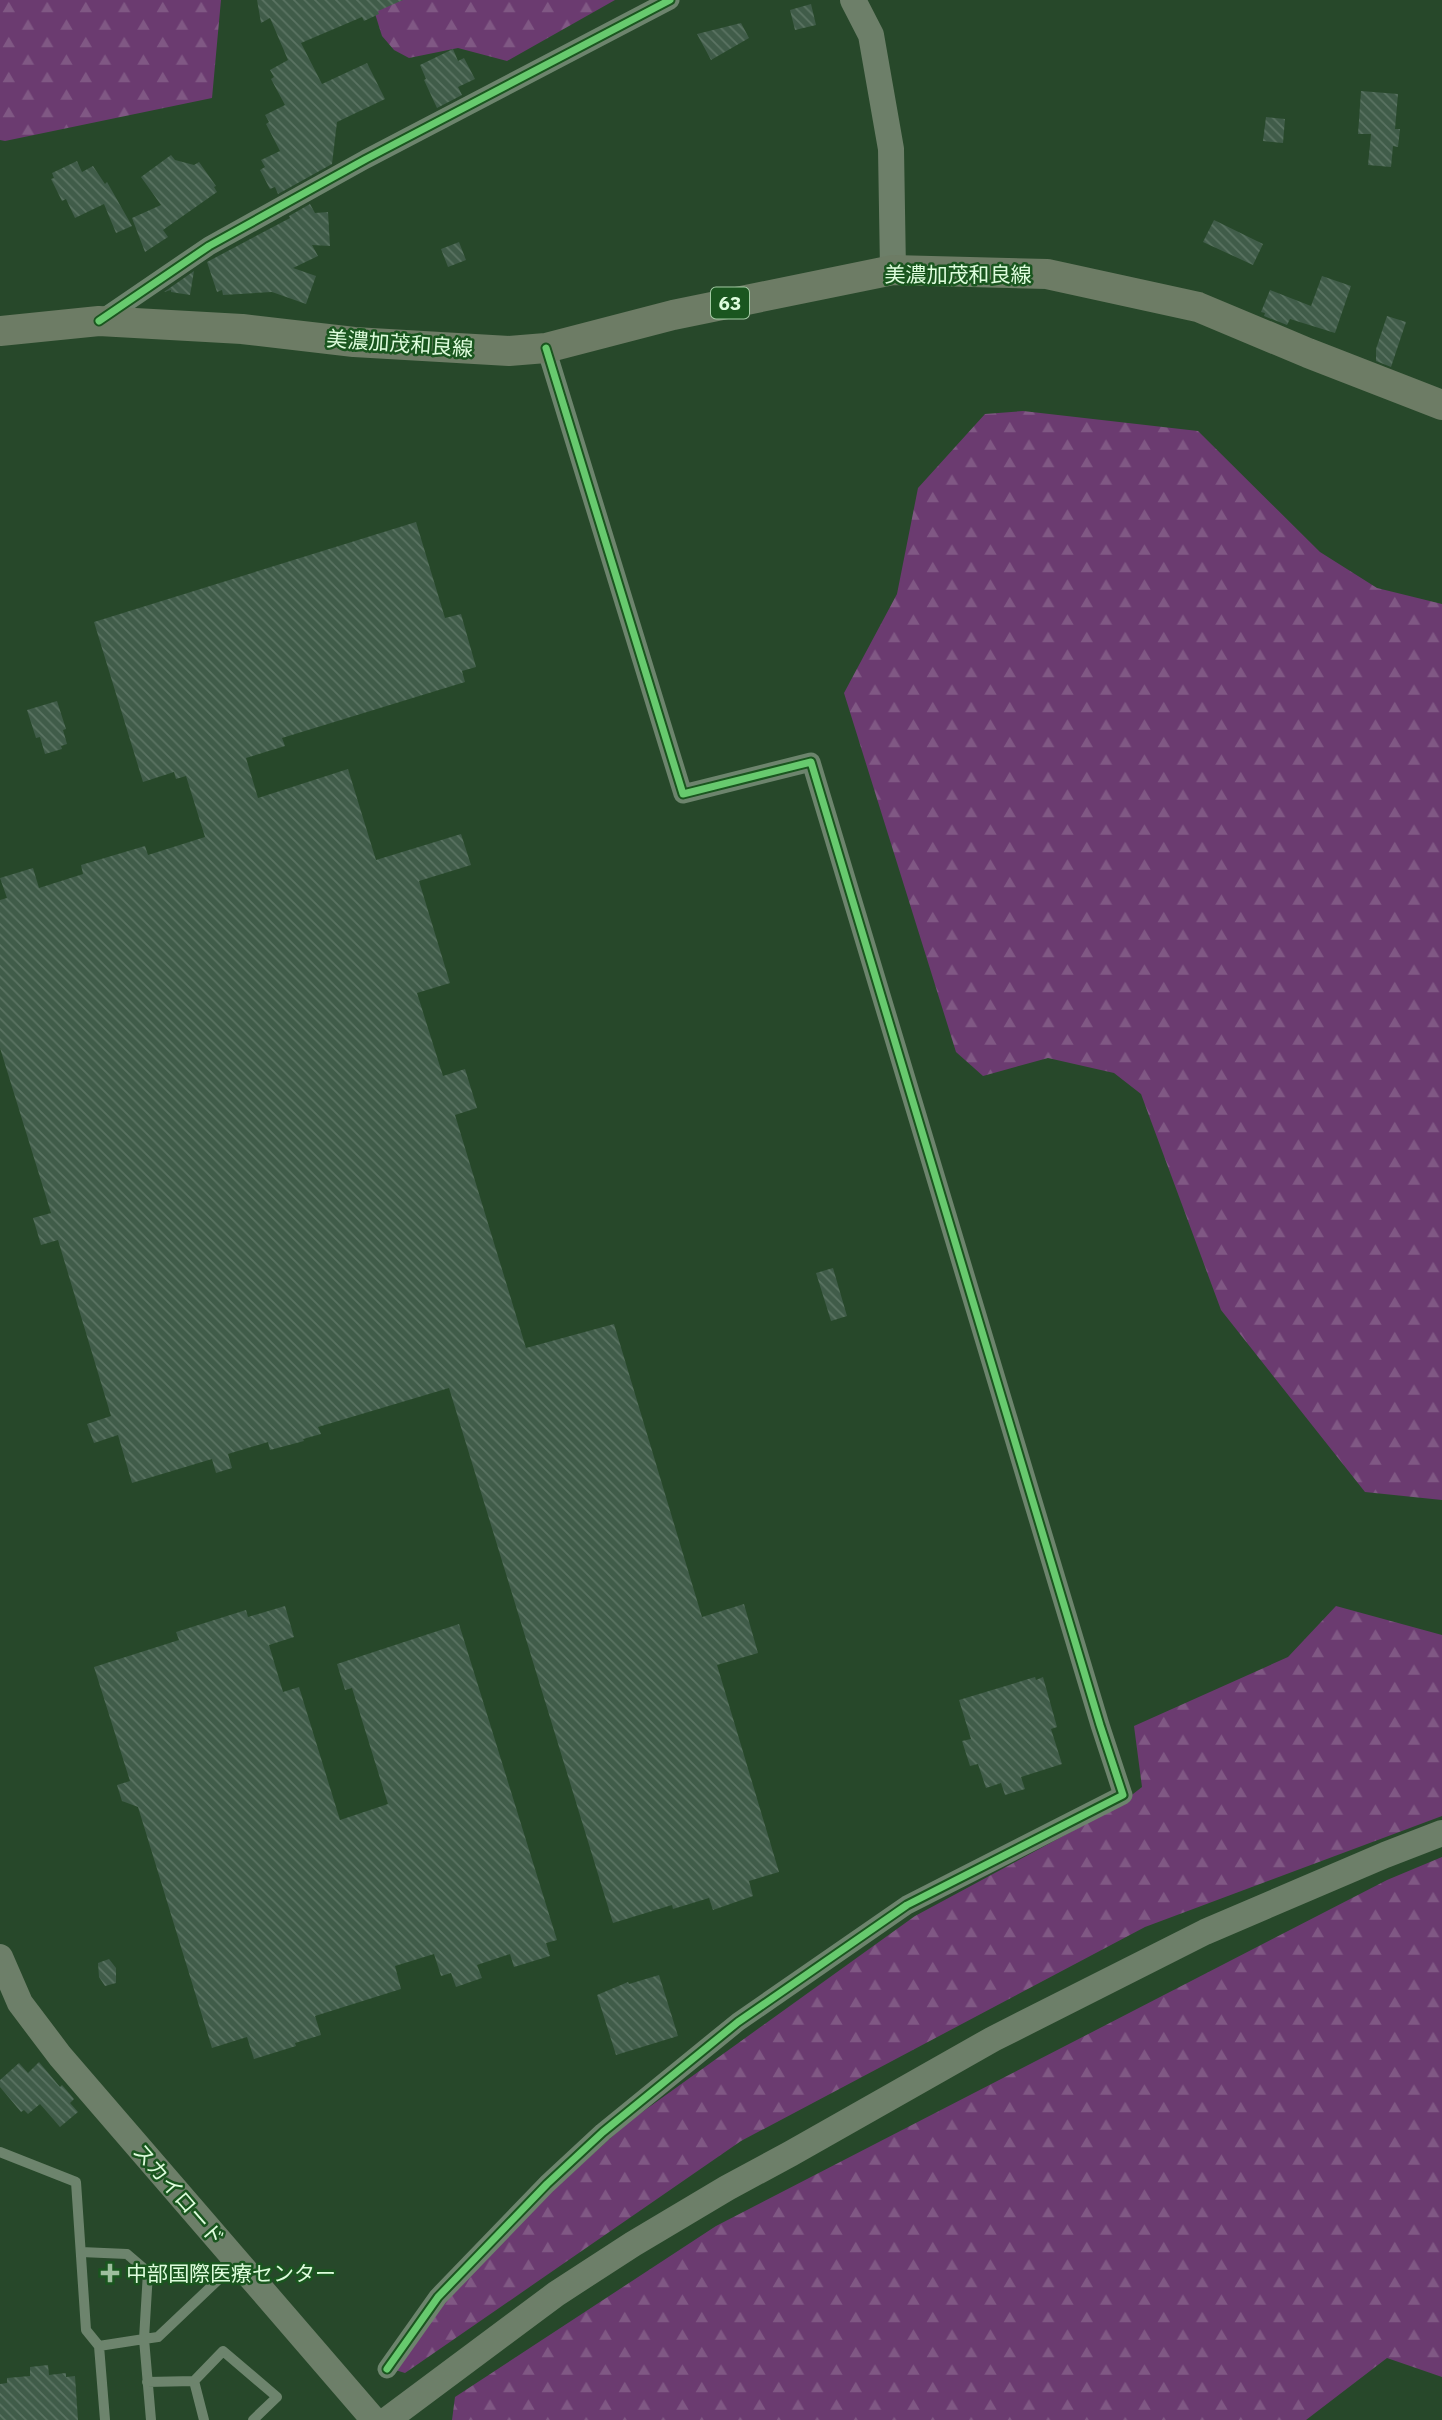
<svg xmlns="http://www.w3.org/2000/svg" width="1442" height="2420" font-family="'IBM Plex Sans','Noto Sans JP',sans-serif">
<style>
.forest{fill:url(#forest-firs)}
.building{fill:url(#building-back-hatch)}
.lines{fill:none;stroke-linecap:round;stroke-linejoin:round}
.lane{stroke:#6d846d;stroke-width:10}
.street{stroke:#6d846d;stroke-width:19}
.secondary{stroke:#6d7f69;stroke-width:26}
.primary{stroke:#6d7c65;stroke-width:30}
.cycleway-casing{stroke:#1a561f;stroke-width:11}
.cycleway{stroke:#67ca6e;stroke-width:7}
.poi-dot{fill:#9ebe9e;stroke:#1a561f;stroke-width:2.5}
.labels{text-anchor:middle;dominant-baseline:central;stroke-width:5;stroke-linejoin:round;paint-order:stroke}
.shield{fill:#1a561f;stroke:#a3cba4;stroke-width:2}
.shield-label{font-size:19px;font-weight:bold;fill:#defddd}
.street-label{font-size:21px;fill:#defddd;stroke:#1a561f}
.poi-label{font-size:21px;fill:#defddd;stroke:#1a561f;text-anchor:start}
</style>
<defs>
<pattern id="forest-firs" width="22" height="20" patternUnits="userSpaceOnUse" patternTransform="scale(1.75)"><rect width="22" height="20" fill="#6b3b70"/><path d="M5 1l3.5 6h-7zM16 11l3.5 6h-7z" fill="#805884"/></pattern>
<pattern id="building-back-hatch" width="6" height="6" patternUnits="userSpaceOnUse" patternTransform="scale(1.75)"><rect width="6" height="6" fill="#405c49"/><path d="M-1 5l2 2M0 0l6 6M5-1l2 2" fill="none" stroke="#5b7463"/></pattern>
</defs>
<rect width="100%" height="100%" fill="#27482a"/>
<path class="forest" d="M0,0H221L212,98L5,141L0,140Z
M373,0H615L507,61L458,48L409,58L394,50L382,36L372,4Z
M1023,411L1198,431L1320,552L1377,588L1442,604V1500L1365,1492L1221,1310L1141,1094L1114,1073L1048,1058L983,1076L956,1052L844,693L897,594L918,488L985,414Z
M1336,1606L1442,1635V1816L1145,1927L741,2141L405,2373L379,2365L490,2248L627,2123L915,1916L1115,1808L1142,1787L1134,1726L1288,1657Z
M1442,1857V2377L1387,2358L1306,2420H452L455,2397L716,2226L1387,1880Z"/>
<path class="building" d="M257,0H403L378,11L379,14L364,21L362,17L301,43L322,84L367,63L385,99L337,122L332,164L278,194L275,187L270,189L260,170L265,167L261,160L280,151L266,124L269,122L265,115L285,105L271,79L274,77L270,70L288,60L270,18L261,23Z
M811,4L816,25L795,30L790,10Z
M741,23L749,38L711,60L697,34Z
M453,49L458,61L464,58L475,79L458,87L462,95L437,108L424,80L426,79L420,65Z
M1361,91L1398,94L1395,129H1400L1398,147L1393,146L1391,167L1368,165L1371,134H1358Z
M1266,117L1285,119L1283,143L1263,141Z
M171,155L175,160L194,165L199,162L216,186L214,187L217,192L163,230L168,237L145,252L132,218L161,205L141,177Z
M77,161L82,172L93,166L105,184L107,182L132,226L116,233L104,204L75,218L66,199L62,201L51,179L54,178L52,173Z
M310,204L315,213L328,212L330,246L312,245L318,256L293,268L316,276L306,304L272,292L223,295L222,290L217,292L207,262L290,218L289,216Z
M1214,220L1263,244L1253,265L1203,242Z
M459,242L466,260L448,267L441,249Z
M194,271L190,295L171,292V290L164,292Z
M1322,276L1351,286L1335,333L1290,319L1287,325L1264,316L1265,313L1261,312L1270,290L1311,306Z
M1387,316L1406,322L1391,367L1376,361V349Z
M416,522L445,618L461,614L476,667L462,671L465,682L282,738L285,746L246,758L258,798L348,769L376,860L461,834L471,865L419,881L450,983L417,993L443,1076L465,1069L477,1108L455,1115L526,1348L614,1324L702,1617L744,1604L758,1653L717,1665L779,1872L749,1881L753,1896L713,1910L709,1898L673,1909L672,1905L613,1923L449,1388L318,1427L321,1434L303,1439L304,1441L270,1450L268,1442L228,1454L232,1468L216,1473L212,1459L132,1483L118,1435L94,1443L87,1424L111,1416L58,1240L41,1245L33,1218L51,1213L0,1048V900L7,898L0,878L33,868L39,888L83,874L81,865L145,846L148,855L205,837L186,776L176,779L174,772L143,782L94,622Z
M57,701L66,729L63,730L67,744L61,746L62,749L45,754L40,737L36,738L27,710Z
M833,1268L847,1316L831,1321L816,1273Z
M285,1606L294,1637L269,1645L283,1692L299,1687L340,1820L388,1804L352,1688L345,1690L337,1664L459,1624L557,1940L546,1943L550,1956L514,1967L510,1954L477,1965L482,1978L456,1987L451,1973L441,1976L434,1954L395,1966L401,1989L315,2016L321,2035L295,2043L296,2046L254,2059L247,2037L212,2048L138,1807L122,1801L117,1785L130,1781L94,1667L179,1640L176,1632L246,1610L248,1617Z
M1035,1677L1036,1680L1043,1677L1057,1727L1051,1729L1062,1764L1021,1777L1025,1789L1005,1795L1001,1783L986,1788L978,1764L970,1766L962,1741L971,1739L959,1700Z
M109,1959L116,1968V1983L105,1986L99,1977L98,1963Z
M659,1975L678,2036L616,2055L597,1995L628,1982L629,1984Z
M39,2062L60,2087L62,2085L74,2099L70,2103L78,2112L60,2127L40,2104L28,2114L24,2110L21,2112L0,2087V2080L19,2063L28,2073Z
M48,2365L49,2375L66,2373V2377L75,2376L78,2420H0V2384L7,2383V2378L30,2376V2367Z"/>
<g class="lines">
<path class="lane" d="M0,2152L76,2182L86,2330L99,2346L105,2420
M81,2252L127,2254L148,2272L144,2339L99,2346
M194,2381L204,2420
M147,2382L194,2381L223,2351L277,2397L253,2420
M151,2420L144,2339L158,2337L237,2262"/>
<path class="street" d="M99,321L209,246L366,159L670,0
M387,2369L438,2297L547,2184L603,2132L738,2022L907,1905L1123,1795L1100,1725L811,762L683,794L546,348"/>
<path class="secondary" d="M853,0L871,35L891,149L893,270
M0,1957L20,2003L60,2056L374,2420
M387,2420L556,2294L633,2244L727,2188L790,2154L993,2039L1205,1932L1385,1855L1442,1833"/>
<path class="primary" d="M0,331L99,321L242,329L354,342L509,351L546,348L673,315L893,270L1047,274L1198,307L1308,353L1442,405"/>
<defs>
<path id="cycleway" d="M99,321L209,246L366,159L670,0
M387,2369L438,2297L547,2184L603,2132L738,2022L907,1905L1123,1795L1100,1725L811,762L683,794L546,348"/>
</defs>
<use href="#cycleway" class="cycleway-casing"/>
<use href="#cycleway" class="cycleway"/>
</g>
<path class="poi-dot" d="M106.5 2262.5h7v7h7v7h-7v7h-7v-7h-7v-7h7z"/>
<g class="labels">
<rect class="shield" x="711" y="287.5" width="38" height="31" rx="5"/>
<g class="shield-label">
<text x="730" y="303">63</text>
</g>
<g class="street-label">
<text x="958" y="274">美濃加茂和良線</text>
<text transform="translate(400 343) rotate(4)">美濃加茂和良線</text>
<text transform="translate(179 2194) rotate(49)">スカイロード</text>
</g>
<g class="poi-label">
<text x="126" y="2273">中部国際医療センター</text>
</g>
</g>
</svg>
